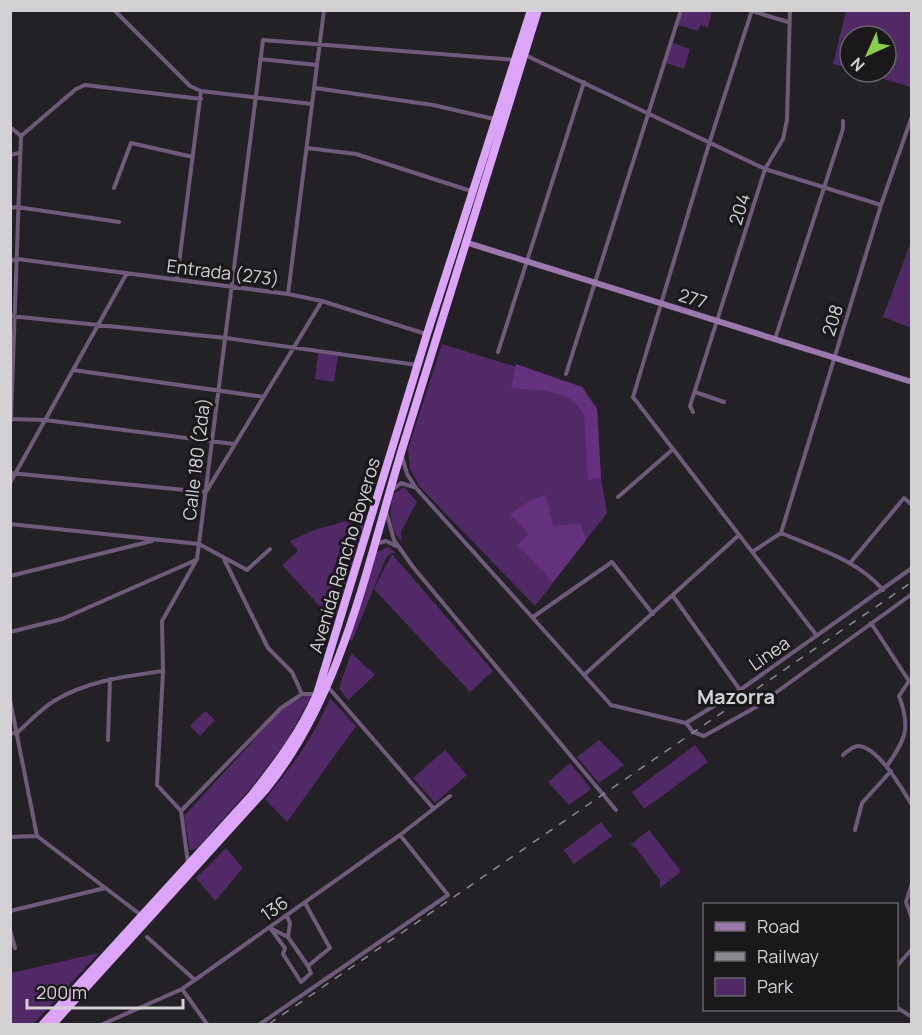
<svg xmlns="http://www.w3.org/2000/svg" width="922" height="1035" font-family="Manrope,sans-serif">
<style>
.green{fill:#512966}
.forest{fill:#63317d}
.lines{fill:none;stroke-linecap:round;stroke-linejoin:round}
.street{stroke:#6f5a7b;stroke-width:4}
.secondary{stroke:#9b78ae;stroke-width:6}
.highway{stroke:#dca5fa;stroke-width:8}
.rail{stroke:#8b898d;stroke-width:1.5;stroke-dasharray:8 8;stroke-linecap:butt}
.labels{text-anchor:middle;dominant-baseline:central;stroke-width:6;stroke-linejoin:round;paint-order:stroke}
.street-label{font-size:18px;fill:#d3d1d4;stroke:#1a181b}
.neighbourhood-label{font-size:20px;font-weight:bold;fill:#d3d1d4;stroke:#1a181b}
</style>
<rect width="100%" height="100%" fill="#232125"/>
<path class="green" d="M683,11H712L708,27L700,25L698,31L678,25Z
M846,11H911V87L860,72H886V36H850V69L833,64Z
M672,43L690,49L684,69L666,63Z
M911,242V328L883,317Z
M442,344L582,387L597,409L601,478L607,513L535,606L420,487L410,469L408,449Z
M318,353L338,356L334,382L315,379Z
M404,487L417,502L401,531L402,542C389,529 390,512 392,495Z
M368,515L336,624L282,565L298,551L290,541L314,530Z
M388,547L396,553H391L386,558L352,641L349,639L375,553Z
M392,554L493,671L470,692L374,589Z
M351,653L375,675L348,700L339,688Z
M306,695L311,697L286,742L251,788L196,849L190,850L184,816L282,709Z
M330,698L356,726L287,822L265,799C291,767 315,736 330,698Z
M205,711L215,720L200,736L190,726Z
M599,740L624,765L599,783L577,757Z
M695,745L708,762L644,809L632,792Z
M445,750L467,775L435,803L413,778Z
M570,763L591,789L569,805L548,782Z
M601,822L612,836L574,864L564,850Z
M649,830L680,870L679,873L660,888V880L635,847L630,845Z
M226,848L243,868L215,901L196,878Z
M99,953L33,1024H11V973Z"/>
<path class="forest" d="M516,364L582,387L597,409L601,478L588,480L584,415C571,388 538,391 511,388Z
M546,495L553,526L580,523L586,540L553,582L518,545L529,534L510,514L531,500Z"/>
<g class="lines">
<path class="street" d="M114,10L190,86L201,91L312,104
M752,10L709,144L633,397L817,636
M752,11L788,22
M525,55L765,169L881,205
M260,59L317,65
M315,88L433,105L494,119
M10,127L21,136L76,89L85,85L201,99
M307,148L356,154L471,191
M10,155L19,153
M114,188L131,143L193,157
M10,208L17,207L119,222
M10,261L17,259L288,294L322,301L426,334
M177,279L201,91
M288,294L324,10
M10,316L226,338L417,365
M775,339L843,129V121
M498,352L584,82
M73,370L264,397
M566,374L681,10
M695,392L724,402
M693,412L690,406L765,169L783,139L787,120L790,10
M10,419L45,420L234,444
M11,419L21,136
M402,456L407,474L416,488L611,705L686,723
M10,473L206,492L322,301
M10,483L127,273
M392,490L401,483L414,487
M618,497L672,450
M386,511L394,540L413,567L616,810
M10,524L199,544L247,570L270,549
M781,533L881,205L912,116
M375,544L386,541L396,546
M752,552L781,533C816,548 858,560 883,590
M224,559L268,648L292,672L302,694
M850,563L904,498L912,505
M10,576L152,541
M673,596L740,690
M533,617L612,562L653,614
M871,623L909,681L899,696C911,728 906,738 887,766
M10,632L62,619L196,560
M584,675L739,535
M328,687L434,809
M10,700L37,836L141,915
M686,723L693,732L704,736L756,707L912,594
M686,723L740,690L912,568
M10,734L18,732C29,722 41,709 54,701C86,681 126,676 163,671
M108,740L110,679
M843,755C847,752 853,745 859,746C879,748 902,789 912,805
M181,811L281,708L302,694H317
M855,830L862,803L891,771
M10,837L37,836
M188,863L181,811L157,785L163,671L162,621L197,559L263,40L515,60
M912,883L906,902L912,919
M10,911L105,888
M270,928L285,948L283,954L301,982L311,973L308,966L330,948L305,903
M270,928L288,937L290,923L287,916
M10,930L15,948
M147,937L195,980
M288,937L308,966
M896,967L912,949
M182,989L207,1024
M896,1007L912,1017
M103,1024L182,989L400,835L450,796
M260,1024L448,895L400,835"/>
<path class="secondary" d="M465,242L912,382"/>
<path class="highway" d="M43,1024L251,796C277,763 300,733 317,694L427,334L531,10
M53,1024L266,789C344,693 368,559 404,443C448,298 493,154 538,10"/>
<path class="rail" d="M269,1024L912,582"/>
</g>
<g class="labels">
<g class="street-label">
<text transform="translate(739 209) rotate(-73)">204</text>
<text transform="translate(223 272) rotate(7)">Entrada (273)</text>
<text transform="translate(693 298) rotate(17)">277</text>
<text transform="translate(832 320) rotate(-73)">208</text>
<text transform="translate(196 459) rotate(-83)">Calle 180 (2da)</text>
<text transform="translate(344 555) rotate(-73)">Avenida Rancho Boyeros</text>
<text transform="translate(769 653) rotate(-35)">Linea</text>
<text transform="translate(274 908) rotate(-35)">136</text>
</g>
<g class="neighbourhood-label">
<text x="736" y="696">Mazorra</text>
</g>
</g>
<rect width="922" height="1035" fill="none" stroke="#d3d1d4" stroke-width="24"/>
<rect x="703" y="903" width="195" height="108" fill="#1a181b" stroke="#646265" stroke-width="1.5"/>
<rect x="715" y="922" width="30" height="9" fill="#9b78ae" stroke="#646265" stroke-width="1.5"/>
<text x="757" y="933" font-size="18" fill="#d3d1d4">Road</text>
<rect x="715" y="952" width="30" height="9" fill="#8b898d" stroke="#646265" stroke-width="1.5"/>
<text x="757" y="963" font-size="18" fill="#d3d1d4">Railway</text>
<rect x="715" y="978" width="30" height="18" fill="#512966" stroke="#646265" stroke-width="1.5"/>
<text x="757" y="993" font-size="18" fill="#d3d1d4">Park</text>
<g transform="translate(868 54) rotate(225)"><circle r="28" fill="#1a181b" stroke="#646265" stroke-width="1.5"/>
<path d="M0-4.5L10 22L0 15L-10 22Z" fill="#89cf49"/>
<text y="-9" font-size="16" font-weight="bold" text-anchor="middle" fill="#d3d1d4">N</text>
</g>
<path d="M27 999v9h156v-9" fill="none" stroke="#d3d1d4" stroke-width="3"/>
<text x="36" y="999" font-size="18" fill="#d3d1d4" stroke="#1a181b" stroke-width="4.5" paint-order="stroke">200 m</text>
</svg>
